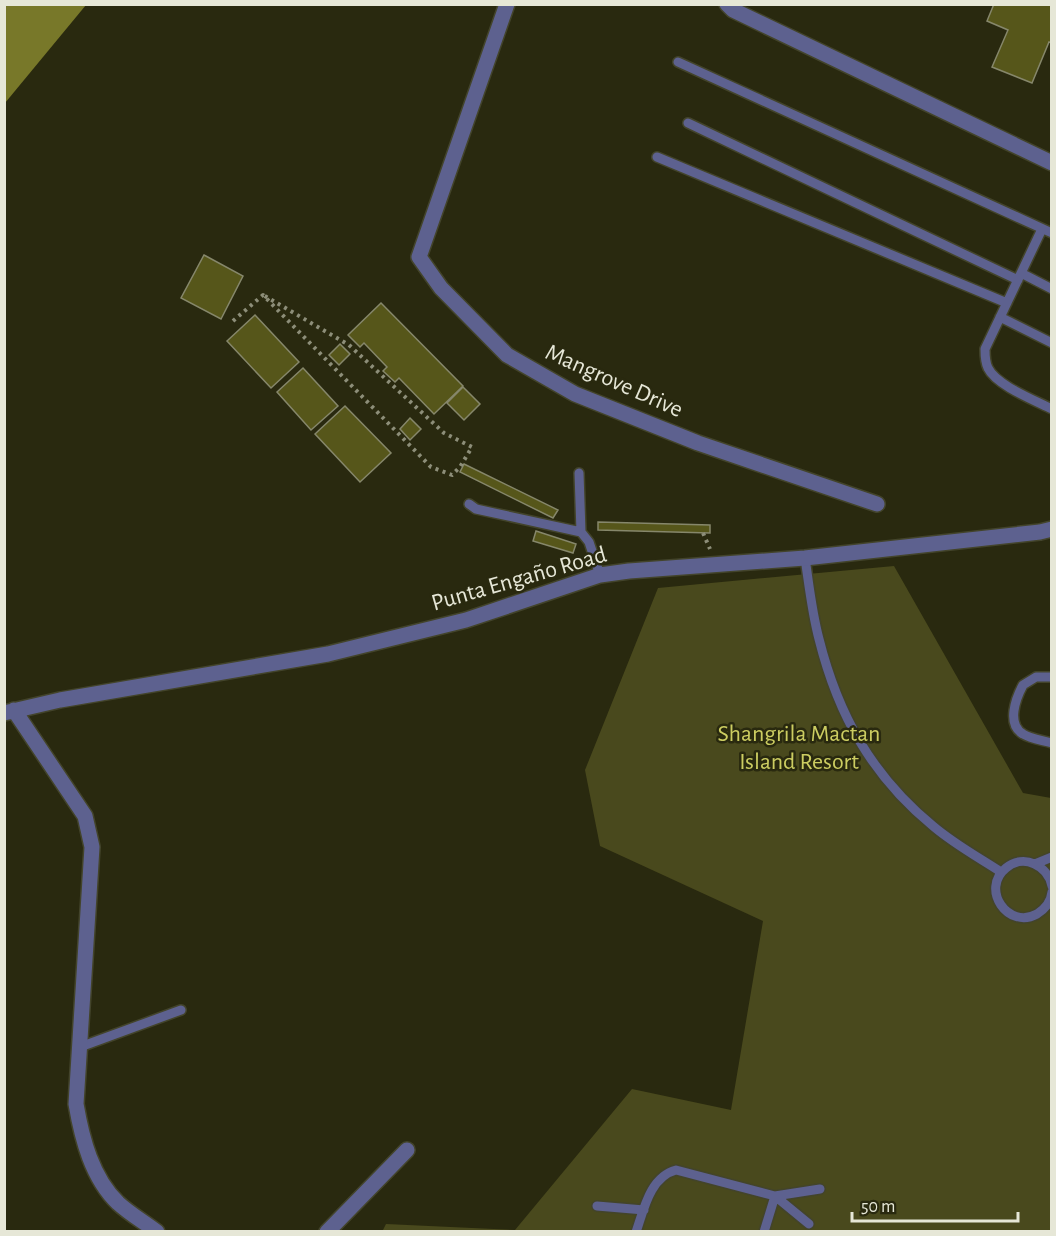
<svg xmlns="http://www.w3.org/2000/svg" width="1056" height="1236" font-family="'Alegreya Sans',sans-serif">
<style>
.green{fill:#49491d}
.water{fill:#787829}
.building{fill:#56561a;stroke:#86876b;stroke-width:1.5}
.lines{fill:none;stroke-linecap:round;stroke-linejoin:round}
.service-casing{stroke:#43442b;stroke-width:12}
.minor-casing{stroke:#43442b;stroke-width:18}
.tertiary-casing{stroke:#43442b;stroke-width:18}
.path{stroke:#8d8e79;stroke-width:4;stroke-dasharray:3 4.5;stroke-linecap:butt}
.service{stroke:#5d618f;stroke-width:9}
.minor{stroke:#5d618f;stroke-width:15}
.tertiary{stroke:#5d618f;stroke-width:15}
.labels{text-anchor:middle;dominant-baseline:central;stroke-width:5;stroke-linejoin:round;paint-order:stroke}
.street-label{font-size:24px;fill:#e6e7d7;stroke:#29290f}
.park-label{font-size:24px;fill:#cccd61;stroke:#29290f}
</style>
<rect width="100%" height="100%" fill="#29290f"/>
<path class="green" d="M894,566L1023,793L1051,798V1231L382,1232L386,1224L515,1230L632,1089L731,1110L763,921L600,846L585,770L658,588Z"/>
<path class="water" d="M5,4L86,5L5,103L4,5Z"/>
<path class="building" d="M994,4H1052V43L1049,42L1032,83L992,67L1008,30L987,21Z
M204,255L243,276L221,319L181,298Z
M381,303L463,386L434,414L399,378L395,382L383,371L387,367L364,343L360,347L348,335Z
M255,315L299,362L271,388L227,341Z
M340,344L350,354L339,365L329,355Z
M303,368L338,406L311,430L277,392Z
M463,387L480,404L464,420L447,403Z
M345,406L391,453L360,482L315,434Z
M410,418L421,429L410,440L400,429Z
M464,464L558,510L553,518L460,472Z
M598,522L710,525V533L598,530Z
M536,531L576,544L573,553L533,541Z"/>
<g class="lines">
<defs>
<path id="service" d="M678,62L1052,233
M688,123L1018,280
M657,157L1007,303
M1042,229L985,349C985,355 985,362 988,368C996,385 1034,400 1052,409
M1021,273L1052,289
M1000,317L1052,343
M579,473L581,532
M469,504L476,509L581,532L589,542L600,575
M805,558C809,585 812,613 819,639C838,715 872,776 933,826C954,844 978,857 1001,872
M1052,677H1036L1023,685C1016,698 1006,724 1023,734C1031,739 1042,740 1052,743
M1035,864L1052,857
M1052,886C1048,866 1024,853 1006,868C980,889 1008,930 1037,914C1045,909 1051,901 1052,892
M80,1047L181,1010
M775,1196L809,1224
M597,1206L644,1210
M636,1232C644,1209 650,1177 676,1170L775,1196L820,1189
M764,1232L775,1196"/>
<path id="minor" d="M507,4L419,257L441,288L507,355L575,394L698,443L877,504
M727,4L733,10L1052,163
M327,1232L407,1150"/>
<path id="tertiary" d="M14,710L85,816L92,847L76,1104C82,1139 92,1178 118,1203C130,1214 144,1222 157,1232
M4,713L60,700L328,654L466,620L600,575L629,571L805,558L1040,532L1052,529"/>
</defs>
<use href="#service" class="service-casing"/>
<use href="#minor" class="minor-casing"/>
<use href="#tertiary" class="tertiary-casing"/>
<path class="path" d="M233,321L263,295L431,467L452,475L460,467L472,447L444,433L349,345L263,295
M703,533L710,549"/>
<use href="#service" class="service"/>
<use href="#minor" class="minor"/>
<use href="#tertiary" class="tertiary"/>
</g>
<g class="labels">
<g class="street-label">
<text transform="translate(614 381) rotate(24)">Mangrove Drive</text>
<text transform="translate(519 579) rotate(-16)">Punta Engaño Road</text>
</g>
<g class="park-label">
<text x="799" y="734">Shangrila Mactan<tspan x="799" dy="28">Island Resort</tspan></text>
</g>
</g>
<rect width="1056" height="1236" fill="none" stroke="#e6e7d7" stroke-width="12"/>
<path d="M852 1212v9h166v-9" fill="none" stroke="#e6e7d7" stroke-width="3"/>
<text x="861" y="1212" font-size="18" fill="#e6e7d7" stroke="#29290f" stroke-width="4.5" paint-order="stroke">50 m</text>
</svg>
